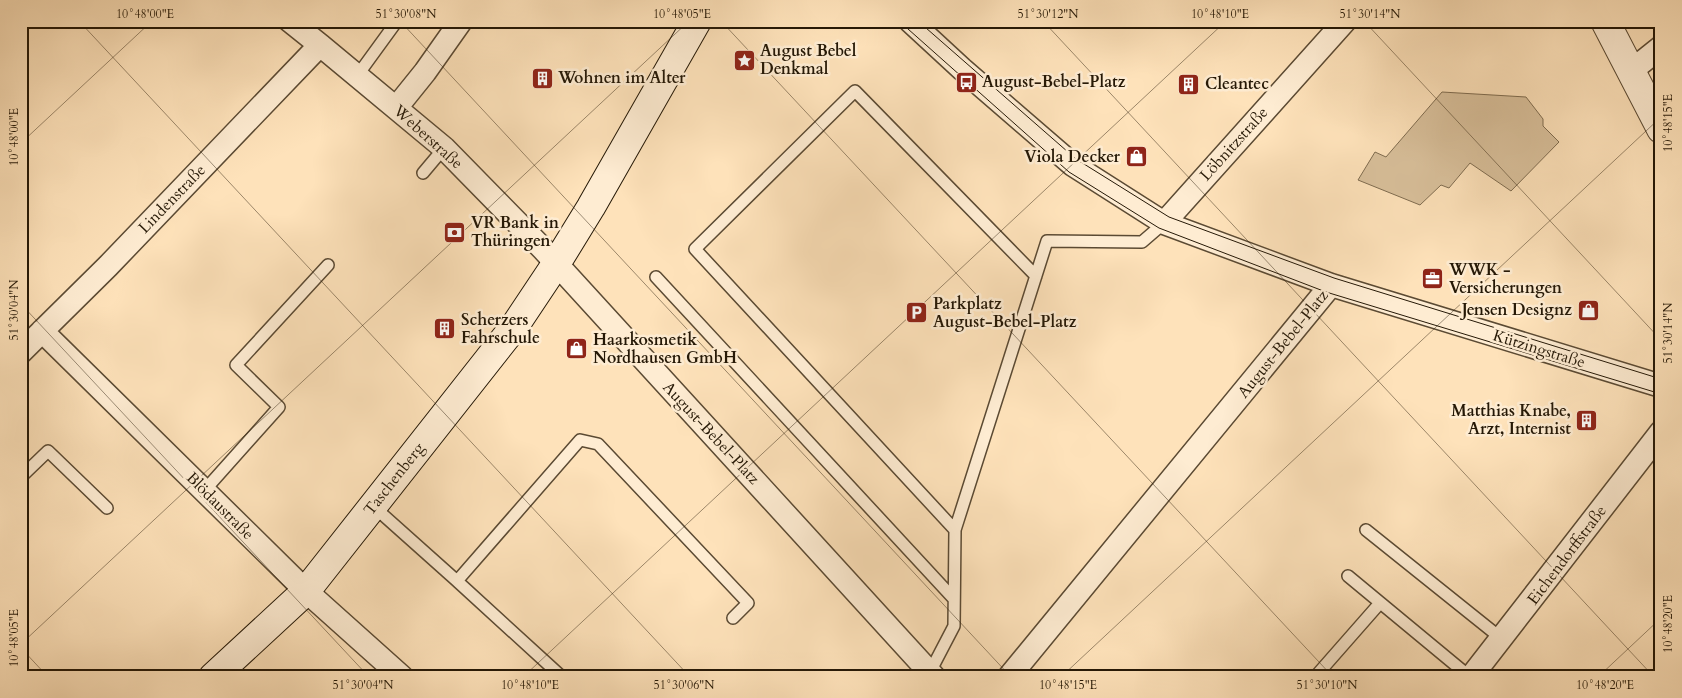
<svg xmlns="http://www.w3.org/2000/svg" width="1682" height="698" font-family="Cardo,serif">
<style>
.green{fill:#d9c09b;stroke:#7f6c50}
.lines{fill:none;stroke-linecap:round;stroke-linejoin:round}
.service-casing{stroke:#5b4a33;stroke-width:14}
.minor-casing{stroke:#5b4a33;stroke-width:25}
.tertiary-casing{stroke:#5b4a33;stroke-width:30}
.secondary-casing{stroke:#251806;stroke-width:30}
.service{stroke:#feecd2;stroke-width:11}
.minor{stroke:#feecd2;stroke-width:22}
.tertiary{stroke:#feecd2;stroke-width:28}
.secondary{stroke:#feecd2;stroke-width:28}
.tram{stroke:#251806;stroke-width:1}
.ticks{fill:none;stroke:#251806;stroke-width:1;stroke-opacity:0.45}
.labels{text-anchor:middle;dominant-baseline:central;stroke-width:5;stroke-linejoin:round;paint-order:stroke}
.poi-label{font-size:16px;font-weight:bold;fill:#251806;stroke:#feecd2;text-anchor:start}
.street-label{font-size:16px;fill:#251806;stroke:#feecd2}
.neatline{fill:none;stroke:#251806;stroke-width:2}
.ticks-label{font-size:12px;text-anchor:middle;fill:#251806}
</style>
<rect width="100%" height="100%" fill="#fee2ba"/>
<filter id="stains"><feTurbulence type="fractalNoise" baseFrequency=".004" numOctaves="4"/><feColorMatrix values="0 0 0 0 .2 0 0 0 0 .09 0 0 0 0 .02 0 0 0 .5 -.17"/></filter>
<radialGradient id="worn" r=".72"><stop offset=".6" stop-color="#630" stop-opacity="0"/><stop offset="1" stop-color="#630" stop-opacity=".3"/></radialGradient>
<path class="green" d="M1442,92L1526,97L1543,119V126L1559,142L1511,191L1470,163L1449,188L1441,185L1420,205L1358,180L1375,152L1386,157Z"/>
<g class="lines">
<defs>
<path id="service" d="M357,76L397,21
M423,173L444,148
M656,277L954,599
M21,477L48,451L107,508
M204,491L279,407L236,365L328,265
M373,506L457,581L580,440L598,444L748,603L733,618
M955,530L695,249L855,91L1036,276
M1366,530L1502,639
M1348,576L1470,677
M457,581L562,677
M930,672L954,626L955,530L1047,241L1142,242L1164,223
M1315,677L1380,603"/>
<path id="minor" d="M290,21L320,45L444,148L544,250L934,677
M910,21L962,69L1073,165L1164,223L1331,285L1661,386
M1631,71L1661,47
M396,108L425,72L461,21
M1164,223L1345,21
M42,331L306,591L402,677
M21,352L108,266L320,45
M1009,677L1331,285
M1471,677L1661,432"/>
<path id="tertiary" d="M1605,21L1661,129"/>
<path id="secondary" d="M213,677L306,591L514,327L556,264L591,207L697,21"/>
</defs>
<use href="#service" class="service-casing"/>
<use href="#minor" class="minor-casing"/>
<use href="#tertiary" class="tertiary-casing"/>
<use href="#secondary" class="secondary-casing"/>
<use href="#service" class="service"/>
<use href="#minor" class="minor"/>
<use href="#tertiary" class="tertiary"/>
<use href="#secondary" class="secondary"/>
<path class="tram" d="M899,21L1069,172L1159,228L1326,292L1661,394
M918,21L1076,159L1169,217L1334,278L1661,379"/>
</g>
<path class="ticks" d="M79,21L690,677M400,21L1011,677M721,21L1333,677M1043,21L1654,677M1364,21L1661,340M21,143L152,21M21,304L369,677M21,644L689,21M21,648L48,677M523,677L1226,21M1061,677L1661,117M1598,677L1661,618"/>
<defs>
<symbol id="sight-square" viewBox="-11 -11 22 22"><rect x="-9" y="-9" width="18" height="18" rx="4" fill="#8f2418" stroke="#feecd2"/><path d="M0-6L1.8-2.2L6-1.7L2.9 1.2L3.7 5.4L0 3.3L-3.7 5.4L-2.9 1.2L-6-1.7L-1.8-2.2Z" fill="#fff"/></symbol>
<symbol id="building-square" viewBox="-11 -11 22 22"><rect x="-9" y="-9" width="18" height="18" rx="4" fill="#8f2418" stroke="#feecd2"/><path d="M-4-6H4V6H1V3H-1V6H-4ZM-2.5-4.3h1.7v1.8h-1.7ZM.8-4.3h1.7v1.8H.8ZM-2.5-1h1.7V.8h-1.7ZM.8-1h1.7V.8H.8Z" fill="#fff"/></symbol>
<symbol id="bus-square" viewBox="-11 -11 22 22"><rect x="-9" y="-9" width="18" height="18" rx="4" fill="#8f2418" stroke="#feecd2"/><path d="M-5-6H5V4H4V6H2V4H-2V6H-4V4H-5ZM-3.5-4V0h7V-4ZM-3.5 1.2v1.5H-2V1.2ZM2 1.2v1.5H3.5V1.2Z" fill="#fff"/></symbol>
<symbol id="shop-square" viewBox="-11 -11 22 22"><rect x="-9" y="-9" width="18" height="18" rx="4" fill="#8f2418" stroke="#feecd2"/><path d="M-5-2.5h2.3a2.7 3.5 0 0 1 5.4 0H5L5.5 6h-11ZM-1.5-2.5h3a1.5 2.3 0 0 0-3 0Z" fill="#fff"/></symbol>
<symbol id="bank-square" viewBox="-11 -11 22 22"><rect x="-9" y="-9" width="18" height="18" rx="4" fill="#8f2418" stroke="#feecd2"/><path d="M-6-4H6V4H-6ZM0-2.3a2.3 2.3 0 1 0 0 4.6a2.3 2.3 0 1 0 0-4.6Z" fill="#fff"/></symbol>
<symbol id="office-square" viewBox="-11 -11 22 22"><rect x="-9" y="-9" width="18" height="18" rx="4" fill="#8f2418" stroke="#feecd2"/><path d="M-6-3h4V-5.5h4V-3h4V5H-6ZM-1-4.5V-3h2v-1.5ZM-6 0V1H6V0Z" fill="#fff"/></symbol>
<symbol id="parking-square" viewBox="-11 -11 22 22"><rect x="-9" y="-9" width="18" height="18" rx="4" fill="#8f2418" stroke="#feecd2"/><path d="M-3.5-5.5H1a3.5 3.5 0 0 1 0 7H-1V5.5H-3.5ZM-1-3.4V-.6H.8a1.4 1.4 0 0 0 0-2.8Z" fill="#fff"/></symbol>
</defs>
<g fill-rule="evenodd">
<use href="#sight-square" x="732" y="48" width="25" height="25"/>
<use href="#building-square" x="530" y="66" width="25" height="25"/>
<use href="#bus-square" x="954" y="70" width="25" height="25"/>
<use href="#building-square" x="1176" y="72" width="25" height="25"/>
<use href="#shop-square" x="1124" y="144" width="25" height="25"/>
<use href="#bank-square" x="442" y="220" width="25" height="25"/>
<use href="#office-square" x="1420" y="266" width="25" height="25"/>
<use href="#shop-square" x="1576" y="298" width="25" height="25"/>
<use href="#parking-square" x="904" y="300" width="25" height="25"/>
<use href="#building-square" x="432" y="316" width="25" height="25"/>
<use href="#shop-square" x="564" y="336" width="25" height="25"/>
<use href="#building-square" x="1574" y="408" width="25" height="25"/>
</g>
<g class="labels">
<g class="poi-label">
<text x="760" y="51">August Bebel<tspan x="760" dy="18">Denkmal</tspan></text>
<text x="558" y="78">Wohnen im Alter</text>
<text x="982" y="82">August-Bebel-Platz</text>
<text x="1205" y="84">Cleantec</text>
<text x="1120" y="157" text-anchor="end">Viola Decker</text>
<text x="471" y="223">VR Bank in<tspan x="471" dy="18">Thüringen</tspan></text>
<text x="1449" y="270">WWK -<tspan x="1449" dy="18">Versicherungen</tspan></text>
<text x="933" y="304">Parkplatz<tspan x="933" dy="18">August-Bebel-Platz</tspan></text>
<text x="1572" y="310" text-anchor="end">Jensen Designz</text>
<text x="461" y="320">Scherzers<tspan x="461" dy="18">Fahrschule</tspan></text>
<text x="593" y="340">Haarkosmetik<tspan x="593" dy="18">Nordhausen GmbH</tspan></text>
<text x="1571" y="411" text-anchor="end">Matthias Knabe,<tspan x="1571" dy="18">Arzt, Internist</tspan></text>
</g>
<g class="street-label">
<text transform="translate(428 137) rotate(42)">Weberstraße</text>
<text transform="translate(1234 144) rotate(-48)">Löbnitzstraße</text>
<text transform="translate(172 199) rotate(-46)">Lindenstraße</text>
<text transform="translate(1283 344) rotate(-51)">August-Bebel-Platz</text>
<text transform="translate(1539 349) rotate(17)">Kützingstraße</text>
<text transform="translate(711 433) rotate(47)">August-Bebel-Platz</text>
<text transform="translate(394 479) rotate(-52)">Taschenberg</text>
<text transform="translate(220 506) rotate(45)">Blödaustraße</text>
<text transform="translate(1567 555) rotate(-53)">Eichendorffstraße</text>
</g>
</g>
<rect width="1682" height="698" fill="none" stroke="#fee2ba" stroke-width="55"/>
<rect x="28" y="28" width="1626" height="642" class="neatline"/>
<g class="ticks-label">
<text x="145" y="18">10°48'00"E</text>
<text x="406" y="18">51°30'08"N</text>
<text x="682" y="18">10°48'05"E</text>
<text x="1048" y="18">51°30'12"N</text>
<text x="1220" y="18">10°48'10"E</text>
<text x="1370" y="18">51°30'14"N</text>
<text transform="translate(1668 123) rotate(-90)" y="4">10°48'15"E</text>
<text transform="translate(14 137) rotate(-90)" y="4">10°48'00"E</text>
<text transform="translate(14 310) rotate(-90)" y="4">51°30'04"N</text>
<text transform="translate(1668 333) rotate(-90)" y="4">51°30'14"N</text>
<text transform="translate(1668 624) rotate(-90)" y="4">10°48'20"E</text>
<text transform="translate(14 638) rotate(-90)" y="4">10°48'05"E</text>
<text x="363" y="689">51°30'04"N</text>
<text x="530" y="689">10°48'10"E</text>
<text x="684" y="689">51°30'06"N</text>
<text x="1068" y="689">10°48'15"E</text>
<text x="1327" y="689">51°30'10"N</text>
<text x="1605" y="689">10°48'20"E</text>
</g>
<rect width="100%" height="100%" filter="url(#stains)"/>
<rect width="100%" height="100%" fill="url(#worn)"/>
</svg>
